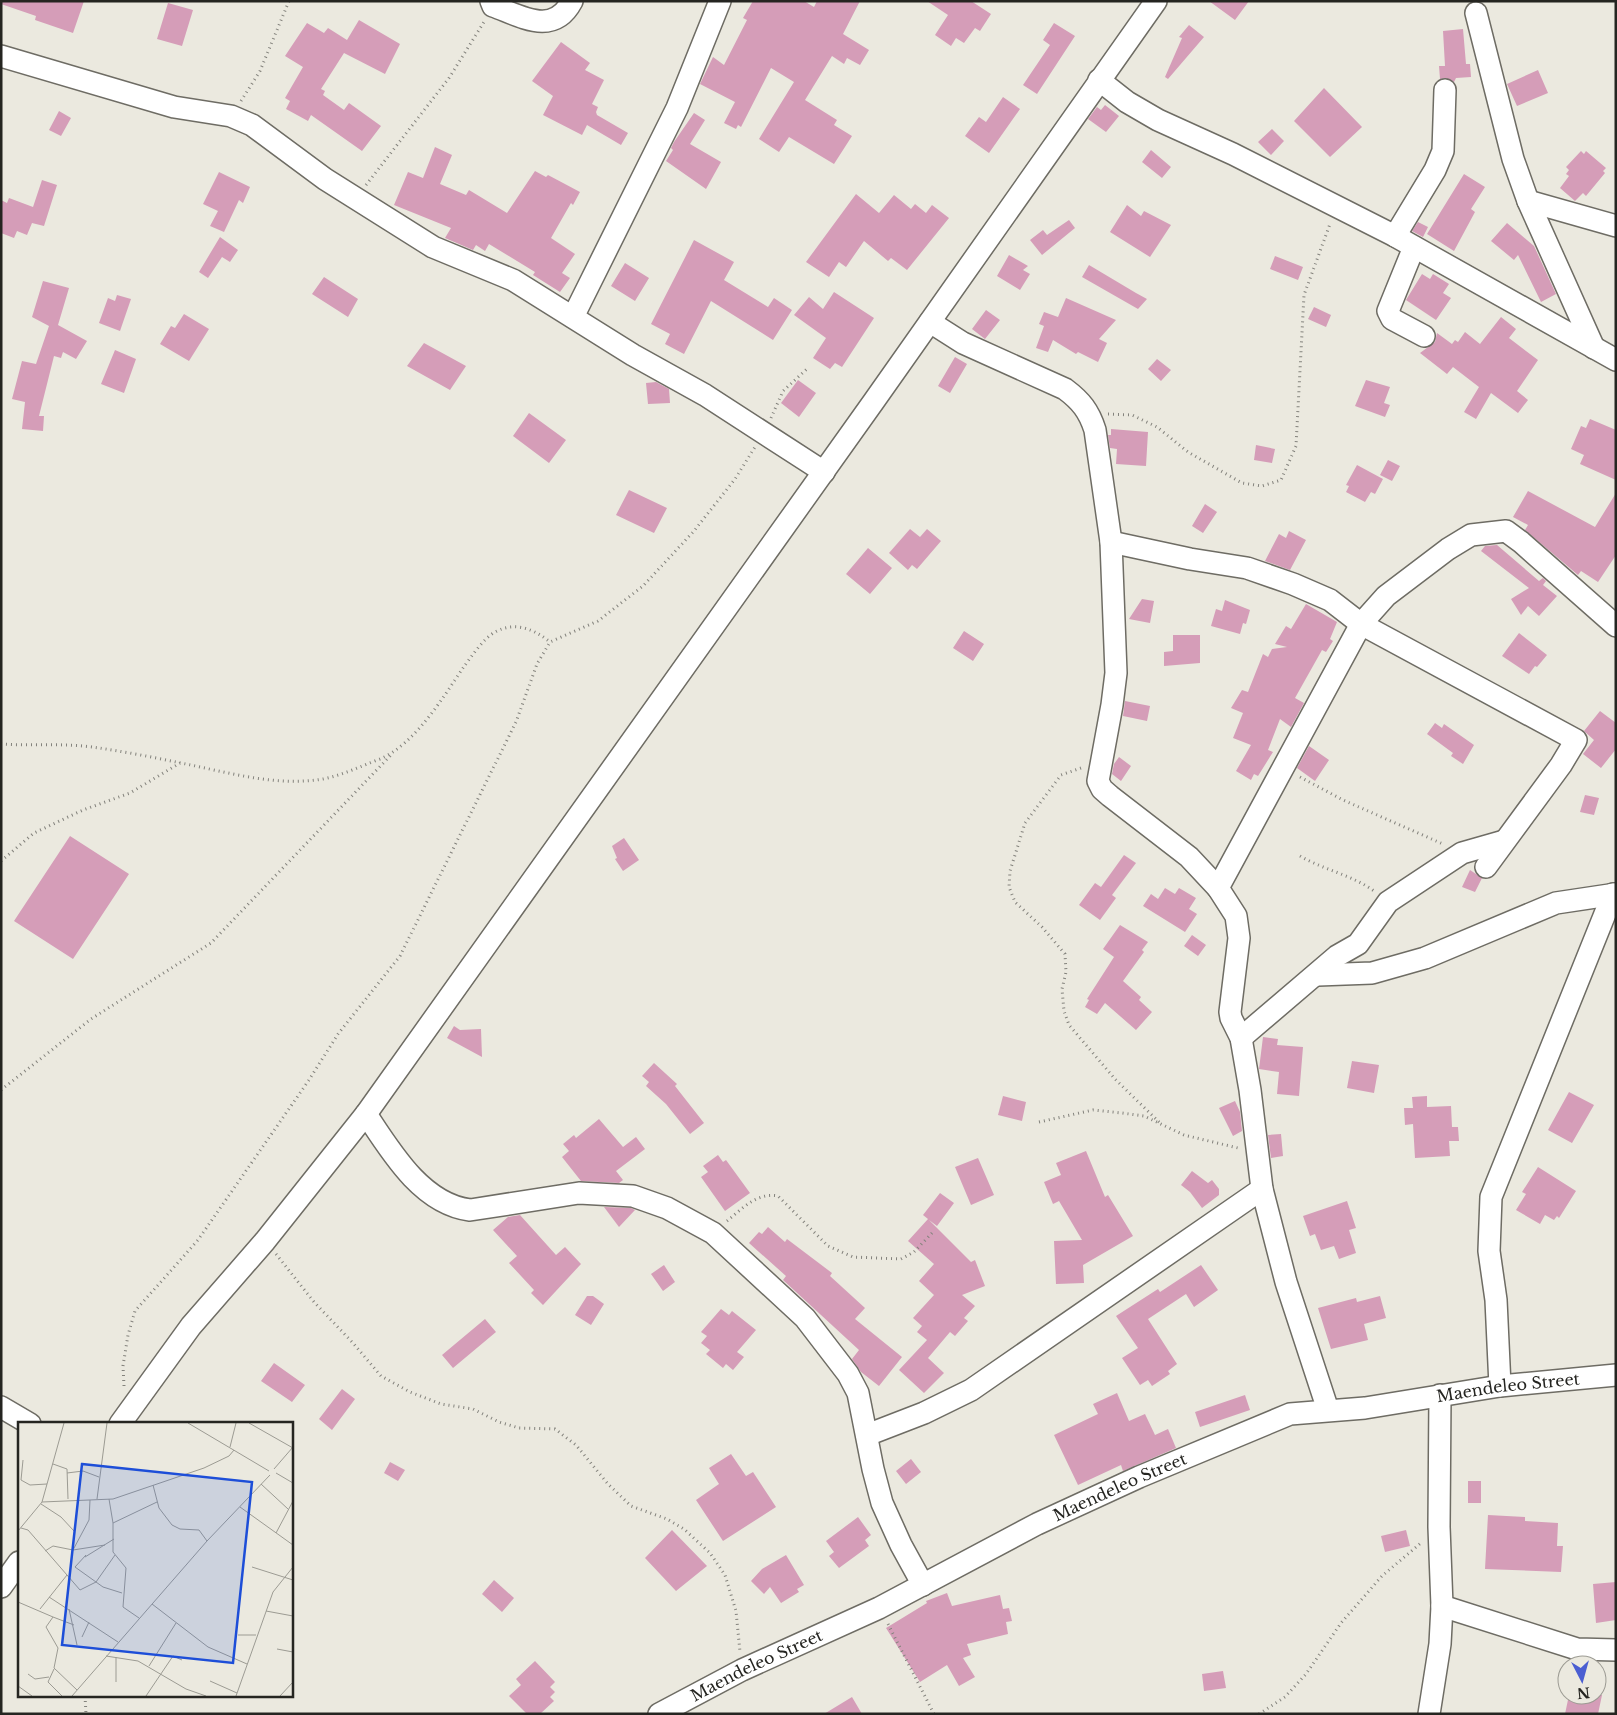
<svg xmlns="http://www.w3.org/2000/svg" width="1617" height="1715" font-family="'Libre Baskerville',serif">
<style>
.building{fill:#d59db8}
.lines{fill:none;stroke-linecap:round;stroke-linejoin:round}
.minor-casing{stroke:#6e6c64;stroke-width:24}
.path{stroke:#83827c;stroke-width:3;stroke-dasharray:1 4;stroke-linecap:butt}
.minor{stroke:#fff;stroke-width:21}
.labels{text-anchor:middle;dominant-baseline:central;stroke-width:4;stroke-linejoin:round;paint-order:stroke}
.street-label{font-size:16px;fill:#252521;stroke:#ebe9df}
.inset-road{fill:none;stroke:#9c9b93;stroke-width:1}
.view{fill:#1d4ed8;fill-opacity:0.15;stroke:#1d4ed8;stroke-width:2.5}
.inset-edge{fill:none;stroke:#252521;stroke-width:2.5}
</style>
<rect width="100%" height="100%" fill="#ebe9df"/>
<path class="building" d="M1,1H84L73,33L35,20L36,16L1,4Z
M753,1H804L814,7L817,1H860L843,34L869,50L860,65L847,58L844,64L832,56L805,100L837,120L834,125L852,136L834,164L789,137L779,152L759,139L794,82L771,68L741,127L738,125L736,129L724,123L735,102L700,84L713,57L724,65L747,20L743,18Z
M927,1H971L991,14L980,31L975,28L964,43L956,38L951,46L935,35L948,15Z
M1209,1H1249L1235,20Z
M168,3L193,10L182,46L157,39Z
M359,20L400,44L385,74L344,53L321,89L325,91L323,95L344,110L349,103L381,126L362,151L311,115L308,121L286,109L290,101L285,98L303,67L285,56L307,23L324,33L328,28L347,40Z
M1054,23L1075,36L1037,94L1023,85L1050,45L1043,40Z
M1189,25L1204,37L1168,79L1165,77L1182,38L1179,37Z
M1463,29L1466,64H1470L1471,77L1456,78L1454,82L1446,78L1440,79L1439,66H1445L1443,31Z
M561,42L590,63L585,70L604,80L592,104L598,107L596,112L597,115L628,133L621,145L587,125L582,135L543,115L553,96L532,81Z
M1538,70L1548,93L1517,106L1507,84Z
M1324,88L1362,127L1330,157L1294,121Z
M1003,97L1020,109L989,153L965,136L979,117L986,122Z
M1105,105L1119,116L1106,132L1088,119L1097,107L1101,110Z
M59,111L71,118L61,136L49,130Z
M694,113L705,120L690,144L721,162L706,189L666,161L673,150L671,148L674,142Z
M1272,129L1284,141L1271,155L1258,142Z
M435,147L452,155L440,184L466,195L469,190L507,213L535,171L546,177L548,175L580,192L573,205L571,203L551,238L575,254L562,273L570,278L560,292L533,275L535,272L489,244L485,251L476,245L473,250L445,238L451,228L394,205L408,172L423,178Z
M1151,150L1171,167L1162,178L1142,162Z
M1581,151L1584,154L1586,151L1606,168L1603,171L1605,173L1586,196L1583,193L1575,201L1560,188L1569,176L1566,174L1569,170L1566,167Z
M219,172L250,187L243,203L239,200L224,232L210,226L218,211L203,204Z
M1464,174L1485,187L1471,209L1475,212L1454,251L1427,234Z
M42,180L57,185L44,226L32,223L27,235L17,231L14,238L1,233V200L7,203L9,198L33,207Z
M856,194L879,213L894,195L911,209L915,204L926,213L932,205L949,218L907,270L891,258L888,261L864,241L846,267L839,262L829,277L806,262Z
M1127,205L1141,216L1144,211L1171,225L1150,257L1110,232Z
M1069,220L1075,228L1042,255L1030,240L1043,230L1047,235Z
M1418,222L1428,227L1423,237L1412,231Z
M1507,223L1534,246L1556,294L1541,302L1518,255L1514,260L1491,241Z
M220,237L238,250L230,262L222,257L208,278L199,272Z
M694,240L734,262L724,280L768,307L774,298L792,310L773,340L711,301L684,354L665,344L670,334L651,324Z
M1009,255L1028,266L1023,270L1030,274L1020,290L997,276Z
M1275,256L1303,267L1298,280L1270,269Z
M625,263L649,278L635,301L611,286Z
M1089,265L1136,293L1147,299L1138,309L1082,277Z
M1422,274L1430,279L1433,274L1449,284L1443,293L1451,298L1436,320L1406,300Z
M324,277L358,299L348,317L312,294Z
M43,281L69,288L58,325L87,341L76,359L63,352L61,358L54,356L39,416H44L43,431L22,429L25,402L12,399L22,361L36,364L49,326L32,317Z
M834,292L874,318L842,367L835,363L830,369L813,358L826,338L794,315L809,297L823,309Z
M117,295L131,299L120,331L99,323L108,298L115,301Z
M1066,298L1116,320L1099,339L1107,343L1098,362L1078,352L1076,354L1053,340L1048,352L1036,348L1044,326L1039,324L1044,312L1058,317Z
M1314,307L1331,315L1326,327L1308,319Z
M986,310L1000,320L985,339L972,329Z
M184,314L209,329L189,361L160,344L171,326L175,328Z
M1501,317L1516,329L1509,338L1538,360L1517,391L1528,400L1518,413L1491,393L1476,419L1464,412L1479,387L1453,367L1447,374L1420,353L1435,342L1437,333L1452,344L1455,340L1458,342L1465,332L1480,344Z
M424,343L466,366L450,390L407,366Z
M115,350L136,359L124,393L101,384Z
M955,357L967,364L950,393L938,386Z
M1157,359L1171,370L1161,381L1148,369Z
M798,380L816,393L799,417L781,403Z
M1366,380L1390,387L1384,403L1390,405L1385,417L1355,406Z
M656,382L669,389L670,403L648,404L646,383Z
M529,413L566,440L549,463L513,436Z
M1590,419L1616,430V480L1580,464L1584,455L1571,449L1581,426L1586,428Z
M1111,429L1148,432L1146,466L1116,464L1117,449L1110,448L1108,435H1111Z
M1256,445L1275,449L1272,463L1254,460Z
M1388,460L1400,466L1392,481L1380,475Z
M1357,465L1383,479L1375,494L1371,492L1365,502L1346,492L1349,486L1346,485Z
M629,490L667,508L654,533L616,515Z
M1528,491L1595,527L1616,493V555L1598,582L1581,571L1578,575L1525,530L1528,525L1513,517Z
M1205,504L1217,512L1203,533L1192,526Z
M910,529L920,537L927,529L941,541L917,569L912,565L908,570L889,553Z
M1289,531L1306,540L1290,570L1265,561L1279,534L1286,538Z
M1497,545L1539,581L1543,578L1546,581L1543,585L1557,596L1539,616L1528,606L1521,615L1511,599L1529,588L1481,551L1485,546Z
M868,548L892,568L870,594L846,574Z
M1142,599L1154,601L1150,623L1129,619Z
M1225,600L1250,610L1246,624L1243,623L1240,634L1211,626L1216,609L1222,611Z
M1306,604L1337,622L1330,639L1333,641L1326,652L1322,650L1295,698L1304,703L1291,727L1280,719L1268,750L1273,752L1258,776L1254,774L1251,780L1236,771L1251,745L1233,738L1243,713L1231,708L1242,690L1248,692L1263,654L1268,657L1272,649L1287,647L1275,644L1286,626L1291,629Z
M964,631L984,644L973,661L953,648Z
M1519,633L1547,655L1537,667L1535,666L1529,674L1502,656Z
M1173,635H1200V663L1164,666V652L1173,651Z
M1125,701L1150,706L1147,721L1123,716Z
M1600,711L1616,723V749L1601,768L1583,754L1594,740L1584,731Z
M1435,723L1442,728L1444,724L1474,745L1463,764L1451,756L1453,753L1427,734Z
M1309,746L1329,760L1315,781L1297,768Z
M1119,757L1131,766L1121,781L1112,774L1114,764Z
M1585,795L1599,798L1594,815L1580,812Z
M70,836L129,874L73,959L14,921Z
M624,838L639,860L623,871L615,859L617,858L612,846Z
M1124,855L1136,863L1112,895L1116,898L1100,920L1079,905L1095,883L1101,887Z
M1470,870L1482,878L1475,892L1462,887Z
M1165,888L1175,894L1179,888L1196,898L1189,909L1197,914L1185,932L1143,906L1151,894L1158,899Z
M1120,925L1148,942L1142,950L1144,952L1123,981L1141,997L1139,1000L1152,1012L1136,1030L1105,1003L1097,1014L1085,1007L1089,1000L1087,999L1114,957L1103,949Z
M1192,935L1206,945L1198,956L1184,946Z
M454,1026L460,1030L481,1029L482,1057L447,1038Z
M1263,1037L1278,1039L1277,1045L1303,1047L1299,1096L1277,1094L1279,1072L1259,1069Z
M1352,1061L1379,1065L1374,1093L1347,1088Z
M654,1063L677,1084L675,1086L704,1123L690,1134L666,1104L646,1086L649,1082L642,1076Z
M1569,1092L1594,1105L1572,1143L1548,1130Z
M1003,1096L1026,1102L1022,1121L998,1115Z
M1427,1096V1107L1451,1106L1452,1127H1458L1459,1141H1449L1450,1156L1415,1158L1413,1124L1405,1125L1404,1108H1413L1412,1097Z
M1235,1101L1240,1112L1242,1131L1233,1136L1219,1108Z
M599,1119L623,1147L636,1137L645,1149L616,1171L623,1180L619,1183L581,1181L562,1157L569,1151L563,1144L574,1135L576,1138Z
M1281,1134L1283,1156L1271,1158L1268,1135Z
M1086,1151L1105,1197L1108,1195L1133,1236L1083,1265L1084,1283L1056,1284L1054,1241L1082,1240L1059,1201L1053,1204L1044,1182L1061,1175L1056,1163Z
M718,1155L723,1162L726,1160L750,1193L725,1211L701,1177L708,1172L703,1166Z
M978,1158L994,1195L971,1205L955,1167Z
M1538,1167L1576,1191L1559,1218L1557,1216L1554,1220L1545,1215L1540,1224L1516,1210L1526,1194L1522,1192Z
M1192,1171L1208,1183L1212,1180L1219,1189V1195L1202,1208L1190,1192L1181,1185Z
M940,1193L954,1203L937,1226L929,1220L971,1262L975,1260L985,1286L962,1295L975,1306L964,1318L968,1321L955,1336L950,1332L928,1358L944,1373L924,1393L899,1370L927,1340L917,1332L922,1326L913,1318L934,1295L919,1281L934,1264L908,1241L928,1219L923,1215Z
M1347,1201L1356,1228L1349,1230L1356,1253L1339,1259L1334,1246L1321,1250L1315,1234L1310,1236L1303,1216Z
M604,1207L631,1208L635,1210L619,1227Z
M520,1215L556,1255L565,1247L581,1264L543,1305L531,1293L534,1290L509,1263L517,1256L493,1230L508,1217Z
M768,1227L785,1242L787,1239L832,1273L830,1276L865,1308L855,1319L902,1357L879,1386L861,1372L852,1359L859,1350L783,1280L786,1276L749,1243L759,1232L762,1234Z
M664,1265L675,1282L663,1291L651,1274Z
M1201,1265L1218,1290L1194,1307L1186,1294L1148,1319L1177,1364L1168,1371L1170,1374L1152,1386L1148,1380L1140,1385L1122,1358L1138,1348L1116,1316L1158,1289L1160,1292Z
M587,1296H593L604,1304L591,1325L575,1315Z
M1380,1296L1386,1318L1364,1324L1368,1340L1331,1349L1318,1308L1356,1298L1357,1302Z
M721,1309L729,1315L732,1311L756,1330L737,1352L744,1357L733,1370L726,1364L723,1368L706,1354L710,1350L701,1343L707,1336L701,1332Z
M485,1319L496,1332L453,1368L442,1355Z
M274,1363L305,1385L292,1402L261,1381Z
M342,1389L355,1399L332,1430L319,1419Z
M1117,1393L1129,1421L1145,1414L1155,1435L1168,1429L1176,1448L1123,1471L1121,1465L1078,1485L1054,1435L1098,1414L1093,1404Z
M1245,1395L1250,1410L1200,1427L1195,1412Z
M731,1454L746,1476L753,1472L776,1507L723,1541L696,1500L719,1484L709,1468Z
M911,1459L921,1472L906,1484L896,1471Z
M390,1462L405,1470L398,1481L384,1473Z
M1468,1481H1481V1503H1468Z
M1488,1515L1525,1517V1521L1558,1523L1557,1546H1563L1561,1572L1485,1569Z
M858,1517L871,1535L865,1540L869,1546L839,1568L829,1556L834,1552L826,1541Z
M672,1530L707,1566L676,1591L645,1558Z
M1406,1530L1410,1546L1385,1552L1381,1536Z
M786,1555L804,1585L797,1589L799,1592L781,1603L770,1587L764,1594L751,1581L762,1569Z
M494,1580L514,1598L502,1612L482,1594Z
M1616,1582V1620L1596,1623L1593,1584Z
M947,1593L952,1606L1000,1595L1003,1609L1009,1608L1012,1621L1006,1622L1008,1634L967,1644L971,1655L963,1658L975,1677L959,1686L947,1665L920,1682L886,1628L927,1603L926,1601Z
M535,1661L555,1682L550,1687L555,1692L550,1697L554,1701L540,1714H527L509,1696L521,1685L516,1679Z
M1223,1671L1226,1688L1204,1691L1202,1674Z
M1569,1695H1602L1598,1714H1565Z
M852,1697L862,1714H824Z"/>
<g class="lines">
<defs>
<g id="minor">
<path d="M491,1L493,6C521,16 553,37 572,1"/>
<path d="M1476,13L1513,159L1528,201L1594,348"/>
<path d="M1,56L174,107L231,116L252,125L325,179L433,247L513,280L633,355L705,395L824,472"/>
<path d="M1099,80L1127,102L1158,120L1233,154L1395,236L1616,360"/>
<path d="M1528,201L1616,226"/>
<path d="M1395,236L1435,170L1443,151L1445,90"/>
<path d="M1414,247L1388,311L1392,319L1424,336"/>
<path d="M573,317L677,108L720,1"/>
<path d="M930,322L963,343L1065,389C1081,401 1089,411 1095,430L1111,542L1116,673L1112,705L1098,781L1102,789L1110,796L1189,857L1218,888L1236,916L1239,938L1230,1012L1231,1018L1241,1038L1250,1090L1262,1189L1286,1282L1328,1410"/>
<path d="M1111,542L1190,559L1247,568L1293,584L1330,600L1361,624L1576,740L1561,765L1486,867"/>
<path d="M1218,888L1361,624L1386,596L1448,549L1471,535L1506,531L1521,542L1616,626"/>
<path d="M1318,975L1372,973L1425,958L1556,903L1616,894"/>
<path d="M1241,1038L1337,956L1358,944L1388,902L1462,853L1504,841"/>
<path d="M366,1114C391,1152 422,1204 470,1210L579,1193L633,1196L667,1208L713,1233L805,1318L848,1374L858,1393L873,1469L882,1503L901,1545L923,1585"/>
<path d="M1500,1386L1496,1300L1489,1251L1491,1197L1613,894"/>
<path d="M1,1407L30,1424"/>
<path d="M120,1424L191,1326L265,1241L366,1114L874,401L1156,1"/>
<path d="M867,1435L924,1413L971,1390L1262,1189"/>
<path d="M1,1587L19,1562"/>
<path d="M1442,1606L1577,1649L1616,1650"/>
<path id="s1" d="M659,1714L742,1670L879,1608L1037,1524L1139,1477L1290,1414L1365,1408L1500,1386L1616,1375"/>
<path d="M1429,1714L1440,1644L1442,1606L1439,1527L1440,1395"/>
</g>
</defs>
<use href="#minor" class="minor-casing"/>
<path class="path" d="M241,101L260,71L289,1
M366,185L449,78L484,22
M1108,414L1132,415L1157,427L1188,452L1242,483L1262,486L1281,480L1296,446L1304,295L1330,224
M771,418L783,391L808,368
M1,744C31,746 62,743 92,747C121,751 152,757 181,763C227,772 275,787 323,779C343,775 361,766 380,759C415,744 442,699 463,668C471,657 483,639 495,632C515,621 534,629 550,642
M1081,768L1061,775L1025,823L1010,871L1009,887L1015,902L1042,927L1065,954L1066,972L1062,989L1064,1011L1069,1025L1115,1079L1160,1123
M1300,777L1343,800L1443,844
M1300,856C1324,870 1352,875 1374,891
M1,861L34,833L83,810L130,793L180,763
M1,1090L91,1019L211,943L392,754
M1039,1122L1093,1110L1122,1113L1144,1116L1184,1135L1238,1148
M727,1221C742,1209 757,1192 778,1196L828,1246L853,1257L901,1259L914,1252L932,1233
M276,1254L314,1302L353,1343L381,1376L410,1392L441,1404L473,1409L499,1422L519,1428L555,1429L576,1445L608,1484L631,1506L667,1519L684,1529L710,1553L725,1575L736,1611L740,1652
M124,1386L123,1366L128,1335L135,1311L198,1240L309,1080L338,1034L400,956L516,722L537,664L550,642L598,621L643,586L694,531L735,479L755,447
M888,1624L934,1714
M85,1696L86,1714
M1259,1714L1285,1697L1306,1674L1341,1623L1382,1576L1422,1542"/>
<use href="#minor" class="minor"/>
</g>
<g class="labels">
<g class="street-label">
<text stroke="none"><textPath href="#s1" startOffset="919">Maendeleo Street</textPath></text>
<text stroke="none"><textPath href="#s1" startOffset="514">Maendeleo Street</textPath></text>
<text stroke="none"><textPath href="#s1" startOffset="109">Maendeleo Street</textPath></text>
</g>
</g>
<g transform="translate(18 1422)">
<rect width="275" height="275" fill="#ebe9df"/>
<path class="inset-road" d="M170,1L251,49M231,1L275,26M212,25L218,1M5,38L3,58L12,63L29,62M35,42L49,47L50,77M256,47L275,25M49,51L65,49L81,55M258,51L275,61M243,62L270,87M135,63L141,86L154,103L162,107L181,108L189,119M79,77L89,1M91,77L95,101V130L108,146L105,185L121,196M24,80L95,77L186,46L211,34L216,28M23,82L43,95L56,109M222,85L275,123M95,101L139,80M3,106L10,108L62,168L78,160L97,133M0,109L24,80L46,1M258,111L275,79M55,128L71,98L72,78M27,129L35,124L55,128L87,123M68,133L57,145L85,165L104,171M67,135L96,117M234,145L275,158M31,175L100,220M0,180L35,195M134,182L190,225L229,242M22,187L49,153M51,187L59,223M248,189L275,194M56,203L35,195L28,205L40,226L36,246L59,268M220,213H238M64,215L71,200M259,227L275,230M88,234L120,239L168,267L188,274M98,235V260M131,244L158,201M36,247L30,260L44,274M10,252L17,257L31,255M192,259L219,271M0,264L14,274M54,274L189,119L252,53M128,274L155,234L164,238M218,274L255,170L275,145M262,274L275,260"/>
<path class="view" d="M64,42L234,60L215,241L44,223Z"/>
<rect width="275" height="275" class="inset-edge"/>
</g>
<rect width="1617" height="1715" fill="none" stroke="#252521" stroke-width="5"/>
<g transform="translate(1582 1680) rotate(174)"><circle r="24" fill="#ebe9df" stroke="#9c9b93"/>
<path d="M0-4L9 19L0 12L-9 19Z" fill="#4a5ed2"/>
<text y="-8" font-size="14" font-weight="bold" text-anchor="middle" fill="#252521">N</text>
</g>
</svg>
